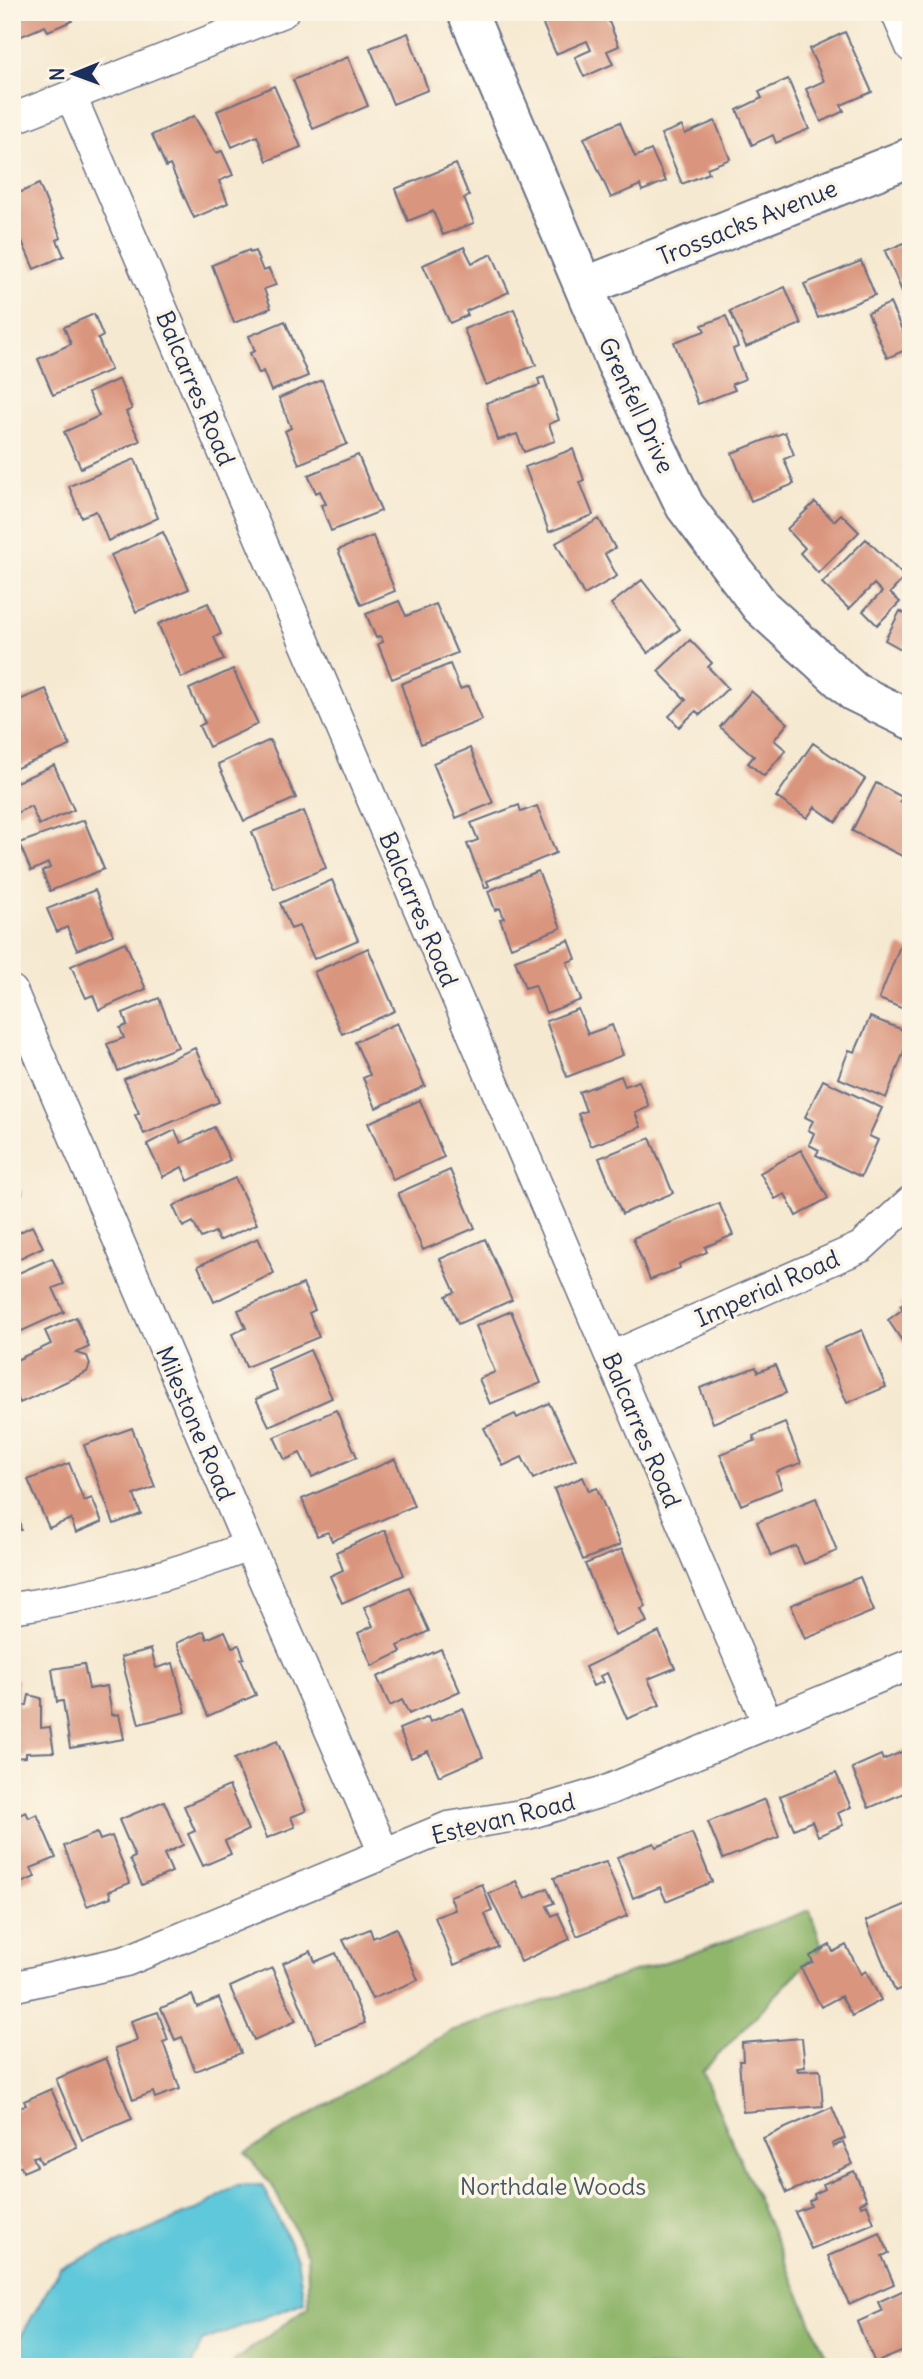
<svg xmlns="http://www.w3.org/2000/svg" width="923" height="2379" font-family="Delius,sans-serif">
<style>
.forest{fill:#90b66c;stroke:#567265;stroke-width:2}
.water{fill:#5ec8da;stroke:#3c7c9c;stroke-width:2}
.building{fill:#da957e}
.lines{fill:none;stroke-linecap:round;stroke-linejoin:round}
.street-casing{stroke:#687086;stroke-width:33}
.secondary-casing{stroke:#687086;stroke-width:42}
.street{stroke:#fff;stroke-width:30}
.secondary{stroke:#fff;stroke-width:38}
.labels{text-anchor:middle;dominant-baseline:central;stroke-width:7;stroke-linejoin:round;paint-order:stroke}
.street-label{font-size:24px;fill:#1b2f5e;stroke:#fcf5e5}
.park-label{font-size:24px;fill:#425866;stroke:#fcf5e5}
</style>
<rect width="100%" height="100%" fill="#fcf5e5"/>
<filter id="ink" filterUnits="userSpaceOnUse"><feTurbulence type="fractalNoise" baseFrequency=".0143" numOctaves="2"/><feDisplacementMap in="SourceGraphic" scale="14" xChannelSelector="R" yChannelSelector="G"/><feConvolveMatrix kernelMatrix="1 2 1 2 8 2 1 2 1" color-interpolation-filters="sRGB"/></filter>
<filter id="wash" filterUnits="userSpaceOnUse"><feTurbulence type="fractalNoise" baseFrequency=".00686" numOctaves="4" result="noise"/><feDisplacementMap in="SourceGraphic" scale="28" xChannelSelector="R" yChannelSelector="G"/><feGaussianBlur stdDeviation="1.57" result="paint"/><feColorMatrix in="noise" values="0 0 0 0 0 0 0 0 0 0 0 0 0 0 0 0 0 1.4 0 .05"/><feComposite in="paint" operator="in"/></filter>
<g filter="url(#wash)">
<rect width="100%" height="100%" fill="#f6e9d1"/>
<path class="forest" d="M810,1910L822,1947L702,2072L831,2367H231L233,2362L309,2306L307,2254L272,2185L245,2153L451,2031L699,1951Z"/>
<path class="water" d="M262,2185L297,2258L304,2302L202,2341L192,2367H12V2352L60,2268L203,2207L235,2186Z"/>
<g id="blocks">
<path class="building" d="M12,12H69L72,21L48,31L45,26L12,40Z
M560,12H605L619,46L607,51L613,64L584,77L575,57L591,50L587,41L556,54L541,20Z
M845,32L872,92L841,105L844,111L821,122L806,89L824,81L809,49Z
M408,33L428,90L393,104L370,48Z
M348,57L368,106L313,129L293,80Z
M788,79L809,129L776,143L773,135L752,145L737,110L762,98L759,92Z
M274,86L301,147L267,161L257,136L232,147L217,111Z
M194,116L216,153L222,151L233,175L219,181L228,203L194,218L170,165L166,167L152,135Z
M715,121L730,159L707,168L709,173L682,184L661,134L682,126L685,134Z
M620,122L635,157L651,150L666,181L642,191L640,185L611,198L584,138Z
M456,164L469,196L464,198L474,223L443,235L433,211L408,221L395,189Z
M39,184L61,238L57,240L64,256L34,269L12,218V196Z
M911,240V313L885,251Z
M464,247L472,263L492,254L509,292L466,311L468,315L450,323L423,265Z
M249,250L250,253L255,251L263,271L269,269L276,285L264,289L271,308L234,323L212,265Z
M861,261L875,295L818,318L804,284Z
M785,287L801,324L746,347L730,311Z
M890,303L910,348L887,358L868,313Z
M514,309L536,365L486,385L464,329Z
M94,314L103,336L98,339L111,370L53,395L38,359L71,344L64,327Z
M726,316L738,347L733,349L745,379L732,384L735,390L698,404L674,342L705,331L702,325Z
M285,321L308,376L271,391L263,371L259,374L250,353L255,351L249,336Z
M544,377L559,420L549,424L555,441L524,452L517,434L498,440L486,403L540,385L538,379Z
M119,379L132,409L126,412L140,441L81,468L64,432L99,416L88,393Z
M322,380L347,444L299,464L285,431L291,428L279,398Z
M785,432L794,455L784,459L794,484L751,501L732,453Z
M573,449L584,480L580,482L593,515L549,532L525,467Z
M358,455L381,511L331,531L321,505L326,504L320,491L316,493L308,475Z
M135,459L158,518L108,541L96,511L81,517L69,486Z
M815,502L834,521L841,514L859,532L818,573L800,553L805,548L787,529Z
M599,519L615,548L605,554L617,576L584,595L556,543Z
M163,532L189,589L136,612L111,555Z
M373,536L395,591L361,605L338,550Z
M866,539L905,577L890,593L900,602L877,625L863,611L882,592L874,584L849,609L822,583Z
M642,580L680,629L648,653L611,604Z
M399,601L406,616L436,604L457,653L392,679L378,644L383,642L381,636L376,638L366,614Z
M208,603L221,634L214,637L224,660L181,678L158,624Z
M900,611L911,617V635L903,650L885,640Z
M690,640L712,663L708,667L728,688L700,715L696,711L679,727L669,716L686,700L658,671Z
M450,664L460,689L469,686L482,720L421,744L401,684Z
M233,669L258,724L209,747L199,726L205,723L189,689Z
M46,689L70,746L12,770V703Z
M751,691L788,723L774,740L786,750L764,776L748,763L754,756L720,727Z
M270,740L296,798L244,821L218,764Z
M813,743L865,779L836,822L815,807L807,818L776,797Z
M470,748L493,803L456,818L433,763Z
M54,765L74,810L39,825L31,806L12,815V784Z
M876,783L902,797L900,801L911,806V850L906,858L852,831Z
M519,805L521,812L537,806L556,853L487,881L489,886L485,888L467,844L478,840L471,823Z
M304,811L326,868L274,889L252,832Z
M84,820L104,869L50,891L42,871L50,868L48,863L31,871L19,843Z
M538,871L561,928L511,947L500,919L504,918L500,908L495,910L488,891Z
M332,880L358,940L314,959L299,926L291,929L280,903Z
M95,890L113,935L77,950L67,927L57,932L47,909Z
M569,940L576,959L567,962L581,1000L546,1013L535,985L525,988L515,960Z
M125,942L146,989L99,1010L93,995L86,998L71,966Z
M900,946L911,951V1012L879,999Z
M368,948L395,1011L342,1034L314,972Z
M159,998L178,1047L118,1071L107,1044L124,1038L120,1028L127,1025L123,1013Z
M578,1009L588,1034L612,1025L623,1055L567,1077L546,1021Z
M870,1017L911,1033L886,1098L838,1078L849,1050L855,1052Z
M397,1023L425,1086L376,1108L363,1078L370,1075L355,1042Z
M195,1048L219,1102L144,1134L135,1115L139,1113L124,1079Z
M621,1076L625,1086L639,1081L649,1107L635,1113L641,1127L591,1146L578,1114L586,1111L579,1092Z
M823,1080L882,1108L869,1136L878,1140L861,1177L816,1155L819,1150L809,1145L814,1133L808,1130L813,1121L805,1117Z
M420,1100L444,1157L393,1180L368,1123Z
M214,1127L230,1160L188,1181L182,1167L163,1177L147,1144L175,1130L181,1143Z
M650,1138L673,1193L622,1214L599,1158Z
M801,1150L828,1198L796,1216L785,1194L775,1199L760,1173Z
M450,1170L475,1228L423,1250L398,1193Z
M12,1171L22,1194L12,1198Z
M235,1178L257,1224L219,1241L215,1232L201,1238L193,1222L183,1227L173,1206Z
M719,1203L733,1235L705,1247L707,1252L679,1264L680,1268L650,1280L633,1238Z
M32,1226L43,1247L12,1262V1236Z
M258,1238L274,1273L214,1302L198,1266Z
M485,1239L512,1300L458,1324L446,1296L455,1292L440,1259Z
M52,1258L64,1284L53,1288L64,1312L15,1334L12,1327V1276Z
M303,1284L315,1310L309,1313L319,1337L246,1367L232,1334L246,1328L238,1310Z
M911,1298V1354L888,1320L903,1309L900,1305Z
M511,1311L541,1383L490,1404L479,1379L495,1372L476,1326Z
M76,1317L89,1347L76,1353L87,1356L90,1364L87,1372L20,1403L12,1385V1362L51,1344L45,1331Z
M862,1330L886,1387L847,1403L823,1347Z
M310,1350L332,1398L269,1426L256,1399L277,1390L268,1369Z
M775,1365L786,1393L713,1423L700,1388L756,1367L758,1372Z
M549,1403L576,1459L533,1479L522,1457L503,1466L484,1428L515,1414L517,1418Z
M336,1410L357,1457L312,1477L300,1453L285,1460L274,1437Z
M785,1423L801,1463L776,1472L782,1488L741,1505L720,1454L755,1441L753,1436Z
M132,1428L155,1487L134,1495L141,1514L114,1524L84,1445Z
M395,1459L414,1506L332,1541L328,1532L317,1536L302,1499Z
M69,1463L84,1501L92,1498L102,1522L76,1533L71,1519L49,1528L28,1480Z
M583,1477L589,1491L597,1488L620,1545L583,1560L554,1489Z
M14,1488L21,1530L12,1532V1489Z
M816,1498L837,1551L804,1564L796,1546L771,1556L757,1522Z
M385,1530L404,1575L342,1603L330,1576L343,1570L336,1552Z
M622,1549L646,1607L641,1609L647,1622L615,1636L585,1564Z
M860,1577L874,1611L805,1639L791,1605Z
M409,1587L429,1631L398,1646L401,1652L372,1666L358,1633L373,1626L364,1607Z
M204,1631L207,1639L225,1631L232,1647L239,1645L244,1658L241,1659L256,1695L208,1716L177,1643Z
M659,1632L675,1668L648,1679L660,1705L627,1719L607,1673L600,1676L603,1682L593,1686L585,1667Z
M151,1649L156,1668L173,1663L186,1712L139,1724L121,1657Z
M441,1649L460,1691L409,1714L402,1700L390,1706L377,1677Z
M84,1664L89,1689L107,1686L112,1715L119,1714L124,1739L70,1748L63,1701L57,1702L52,1669Z
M12,1679H17L18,1706L27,1705L29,1695L41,1698V1728L50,1727L54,1752L26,1753V1757L12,1758Z
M463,1708L483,1757L439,1776L428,1751L411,1758L399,1729L428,1717L430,1722Z
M277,1741L306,1811L291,1817L295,1827L267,1838L234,1759Z
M911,1748V1790L869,1808L852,1768L881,1755L883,1760Z
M836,1773L851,1807L838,1813L843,1825L818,1836L812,1821L794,1829L780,1796Z
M229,1786L248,1830L225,1841L231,1854L203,1866L188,1834L195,1831L184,1806Z
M765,1799L779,1837L723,1859L708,1822Z
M164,1801L183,1845L164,1854L172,1872L142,1885L130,1859L135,1857L119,1820Z
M26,1812L29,1818L37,1814L56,1858L31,1868L35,1877L12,1887V1818Z
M97,1833L100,1840L112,1836L130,1883L109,1891L111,1897L87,1906L64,1846Z
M692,1833L712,1882L666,1901L660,1887L633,1898L617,1857L654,1843L656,1847Z
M606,1862L627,1916L577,1936L554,1878Z
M516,1881L525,1899L547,1888L554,1903L547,1906L552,1916L558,1913L570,1939L521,1962L489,1894Z
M482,1884L492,1911L485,1914L498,1947L454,1965L435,1917L455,1910L450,1896Z
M907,1904L911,1913V1985L895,1991L866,1921Z
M396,1928L418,1980L372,1999L343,1940L370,1929L373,1938Z
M830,1945L833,1952L846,1945L861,1974L866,1971L881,2000L852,2016L841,1996L821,2007L801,1968L813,1962L810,1956Z
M311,1951L315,1962L336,1953L365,2023L316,2043L283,1963Z
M272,1968L296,2021L254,2040L230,1987Z
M192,1995L197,2007L219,1998L241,2053L195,2071L182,2037L175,2040L161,2008Z
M158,2012L168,2040L163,2042L180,2089L155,2098L153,2092L133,2100L115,2048L137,2040L131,2021Z
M802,2038L805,2067L797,2068L798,2071L820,2070L823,2106L743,2112L739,2061H743L742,2043Z
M106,2058L132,2119L82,2140L56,2079Z
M51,2089L77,2147L41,2163L38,2156L33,2157L37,2166L23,2172L21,2166L12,2169V2111L26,2105L24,2101Z
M832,2107L845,2138L832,2144L833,2147L843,2142L853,2164L787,2193L763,2138Z
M854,2171L867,2200L860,2203L861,2206L867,2204L874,2223L811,2249L795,2212L811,2206L809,2201L815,2198L814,2194L825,2189L823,2184Z
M880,2233L889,2253L882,2256L894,2284L849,2304L828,2256Z
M906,2289L911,2299V2348L875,2363L857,2322L882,2311L878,2302Z"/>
</g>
</g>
<g filter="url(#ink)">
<use href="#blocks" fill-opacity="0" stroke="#687086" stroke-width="2"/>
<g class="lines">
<defs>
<path id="street" d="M896,12L911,47
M71,96L767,1722
M12,119L283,12
M12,991L249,1546L384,1853
M611,1357L861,1247L911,1201
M12,1608C96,1596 170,1577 249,1546
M12,1987L126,1961L448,1827L528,1814L608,1790L911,1664"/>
<path id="secondary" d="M467,12L616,363L685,506L761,607L854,692L911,720
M584,287L911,157"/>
</defs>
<use href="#street" class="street-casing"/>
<use href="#secondary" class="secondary-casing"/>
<use href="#street" class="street"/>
<use href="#secondary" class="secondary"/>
</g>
</g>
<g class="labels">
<g class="street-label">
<text transform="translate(747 222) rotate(-22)">Trossacks Avenue</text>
<text transform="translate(196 388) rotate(67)">Balcarres Road</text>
<text transform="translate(637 405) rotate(65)">Grenfell Drive</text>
<text transform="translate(419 909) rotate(67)">Balcarres Road</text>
<text transform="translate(767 1288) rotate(-24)">Imperial Road</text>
<text transform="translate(196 1423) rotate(67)">Milestone Road</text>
<text transform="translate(642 1430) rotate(67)">Balcarres Road</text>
<text transform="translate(503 1818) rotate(-14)">Estevan Road</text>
</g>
<g class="park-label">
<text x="553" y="2186">Northdale Woods</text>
</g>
</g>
<rect width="923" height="2379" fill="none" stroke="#fcf5e5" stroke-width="42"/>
<g transform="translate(74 74) rotate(269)" stroke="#fcf5e5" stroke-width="5" paint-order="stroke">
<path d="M0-5L12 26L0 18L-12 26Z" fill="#1b2f5e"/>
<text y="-10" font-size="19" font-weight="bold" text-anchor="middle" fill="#1b2f5e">N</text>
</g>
</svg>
